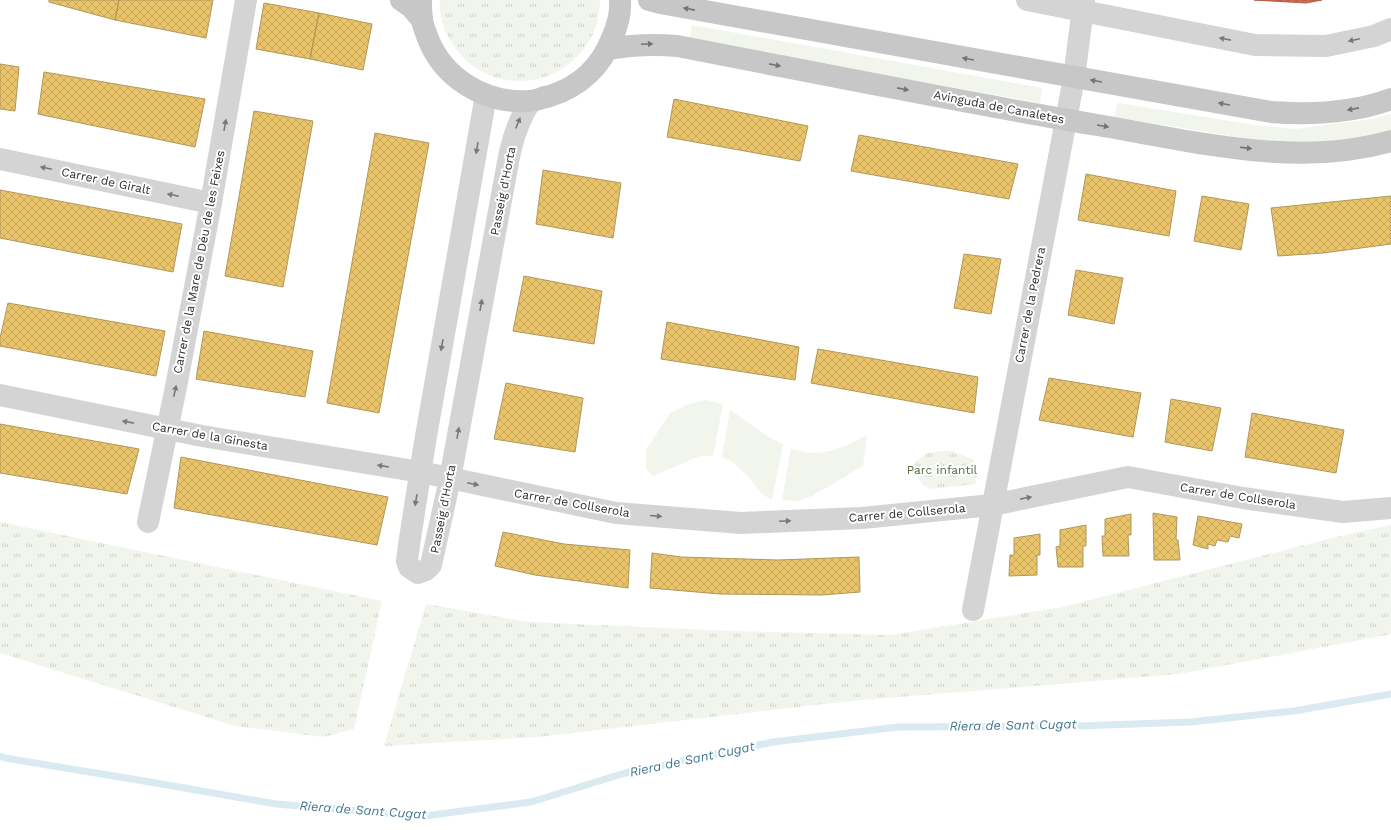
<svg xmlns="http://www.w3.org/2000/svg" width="1391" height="830" font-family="'Work Sans',sans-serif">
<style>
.green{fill:#f1f5ec}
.park{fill:url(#park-tufts)}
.homes{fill:url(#homes-cross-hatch);stroke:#b19758}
.shops{fill:url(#shops-cross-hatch);stroke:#b05c47}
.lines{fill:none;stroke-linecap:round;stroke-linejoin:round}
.stream{stroke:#daeaf1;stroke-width:7}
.minor{stroke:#d4d4d4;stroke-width:22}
.major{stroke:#c7c7c7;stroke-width:22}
.oneway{fill:#737373}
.oneway2{fill:#797979}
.labels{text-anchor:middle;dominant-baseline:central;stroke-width:4;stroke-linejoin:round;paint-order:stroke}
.street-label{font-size:12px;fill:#2f2f2f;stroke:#fff}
.park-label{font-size:12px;fill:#566a3d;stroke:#fff}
.water-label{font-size:13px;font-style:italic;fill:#3f7790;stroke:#fff}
</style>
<defs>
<pattern id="park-tufts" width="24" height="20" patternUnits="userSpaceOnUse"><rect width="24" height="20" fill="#f1f5ec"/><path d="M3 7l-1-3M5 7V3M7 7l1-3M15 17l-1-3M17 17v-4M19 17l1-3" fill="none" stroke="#cfd2cb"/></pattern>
<pattern id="homes-cross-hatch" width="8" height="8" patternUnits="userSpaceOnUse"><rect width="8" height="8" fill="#e9c46a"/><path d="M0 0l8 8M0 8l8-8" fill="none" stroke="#c8a95c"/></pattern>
<pattern id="shops-cross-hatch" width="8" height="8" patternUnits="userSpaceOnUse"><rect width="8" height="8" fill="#e76f51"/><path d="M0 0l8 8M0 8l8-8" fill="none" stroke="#bc5c44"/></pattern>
</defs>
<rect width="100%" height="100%" fill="#fff"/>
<path class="green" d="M692,25L1042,88L1040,103L689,40Z
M1118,103L1255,125L1295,129L1373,119L1391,114V130C1328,150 1265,142 1201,131C1172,126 1143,122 1114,117Z
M706,400L723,404L713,456H700L653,476L646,469V450L670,413L689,404Z
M730,410L770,438L783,444L772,500L762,494L747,475L734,463L722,457Z
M867,435L863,466L812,496L797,501L782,500L791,448C815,460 845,448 867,435Z"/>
<path class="park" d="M440,0H600V3C599,17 596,30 589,41C559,92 487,95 454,46C444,33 439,16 440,0Z
M944,451H953L974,460L978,471L975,484L932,489L923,485L916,475L914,463L927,453Z
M0,522L382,601L354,729L324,737L235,726L0,653Z
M1391,525V634L1387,635L1179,674L850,701L538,737L384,746L426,604L528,622L732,631L891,635L1062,607L1340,536Z"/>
<path class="homes" d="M49,0H119L115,20L49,2Z
M119,0H213L206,38L115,20Z
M264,3L319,13L310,59L256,49Z
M319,13L372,24L363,70L310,59Z
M0,64L19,67L15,111L0,109Z
M44,72L205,99L195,147L38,114Z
M674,99L808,126L800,161L667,137Z
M254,111L313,121L283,287L225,276Z
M375,133L429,143L379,413L327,403Z
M859,135L1018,164L1009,199L851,171Z
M543,170L621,183L613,238L536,224Z
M1086,174L1176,191L1169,236L1078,220Z
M0,190L182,224L173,272L0,238Z
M1202,196L1249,204L1241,250L1194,241Z
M1391,196V244L1323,253L1278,256L1271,208Z
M964,254L1001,259L991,314L954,308Z
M1076,270L1123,278L1114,324L1068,315Z
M524,276L602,291L594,344L513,331Z
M8,303L165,331L156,376L0,346V338Z
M667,322L799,347L795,380L661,359Z
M204,331L313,351L305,397L196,379Z
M818,349L978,377L974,413L811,383Z
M1049,378L1141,393L1133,437L1039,420Z
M506,383L583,398L575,452L494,439Z
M1171,399L1221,408L1212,451L1165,442Z
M1252,413L1344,430L1336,473L1245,457Z
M0,424L139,449L127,494L0,473Z
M181,457L388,497L377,545L174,508Z
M1153,513L1177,517L1176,540H1178L1180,560H1154Z
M1131,514V535H1128L1129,556H1103L1102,536H1105V519Z
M1198,516L1242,524L1239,538L1230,536L1228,542L1217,540L1215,546L1208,544V549L1193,545Z
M1086,525V546H1083V567H1058L1056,547L1060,546V530Z
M503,532L564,544L630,550L628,588L535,575L495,566Z
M1040,534V555H1037V575L1009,576L1010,555H1014V538Z
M652,553L681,557L778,560L859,557L860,592L822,595L720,594L650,588Z"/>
<path class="shops" d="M1254,0H1322L1306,3Z"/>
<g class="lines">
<path class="stream" d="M0,756L5,758L156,783L276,804L424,816L531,802L625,773L773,742L898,727L1078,726L1191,722L1294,711L1391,694"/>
<path class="minor" d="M1027,0L1255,45L1326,46L1374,36L1391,29
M486,95L425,442L409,545L407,561L409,567L418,573L426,570L431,565L450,479L508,162C512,140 518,120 531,101
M0,159L211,203
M0,395L202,436L421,472L616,513L741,523L862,518L992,505L1128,477L1243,498L1343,512L1391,508
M148,522L176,387L211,203L246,0
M973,610L1074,78L1084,0"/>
<path class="major" d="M401,0L411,7L422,20
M421,0C421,6 421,12 422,18C422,24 425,30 427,36C442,78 485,104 529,101C536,101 543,97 550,96C579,87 601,67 612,38C617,27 621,13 620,0
M649,0L660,3L1271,112C1312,115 1353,113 1391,99
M608,49C631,45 653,44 677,46C818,73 960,102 1103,126C1197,142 1297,168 1391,141"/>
</g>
<defs><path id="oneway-solid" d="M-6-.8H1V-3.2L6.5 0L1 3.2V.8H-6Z"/></defs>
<g class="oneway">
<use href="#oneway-solid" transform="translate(689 9) rotate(-169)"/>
<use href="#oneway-solid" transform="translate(647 44) rotate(-3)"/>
<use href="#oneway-solid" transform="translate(968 59) rotate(-170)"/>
<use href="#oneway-solid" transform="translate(775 65) rotate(11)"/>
<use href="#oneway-solid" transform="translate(1096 81) rotate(-170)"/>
<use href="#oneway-solid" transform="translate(903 89) rotate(11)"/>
<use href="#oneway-solid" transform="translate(1224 104) rotate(-170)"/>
<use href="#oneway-solid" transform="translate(1353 109) rotate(169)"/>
<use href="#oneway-solid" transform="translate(1103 126) rotate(10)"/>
<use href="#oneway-solid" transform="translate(1246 148) rotate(7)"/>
</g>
<g class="oneway2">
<use href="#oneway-solid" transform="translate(1225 39) rotate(-169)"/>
<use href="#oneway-solid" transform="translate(1354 40) rotate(168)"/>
<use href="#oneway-solid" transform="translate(518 123) rotate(-68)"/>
<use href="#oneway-solid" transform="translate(225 125) rotate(-80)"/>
<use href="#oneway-solid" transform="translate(477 148) rotate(100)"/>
<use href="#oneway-solid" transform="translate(46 168) rotate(-168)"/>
<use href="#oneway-solid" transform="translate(173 195) rotate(-168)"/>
<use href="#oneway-solid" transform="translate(481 305) rotate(-80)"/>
<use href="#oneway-solid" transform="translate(442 345) rotate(100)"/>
<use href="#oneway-solid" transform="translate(175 391) rotate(-78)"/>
<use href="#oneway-solid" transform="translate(128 422) rotate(-169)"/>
<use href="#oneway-solid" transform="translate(458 433) rotate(-80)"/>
<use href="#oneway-solid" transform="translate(383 466) rotate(-171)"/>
<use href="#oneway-solid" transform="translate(473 484) rotate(12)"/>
<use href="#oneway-solid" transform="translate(1026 498) rotate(-11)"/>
<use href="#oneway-solid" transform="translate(416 500) rotate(100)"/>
<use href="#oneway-solid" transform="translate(656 516) rotate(5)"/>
<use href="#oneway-solid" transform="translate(785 521) rotate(-2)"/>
</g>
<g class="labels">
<g class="street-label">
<text transform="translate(999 107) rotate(11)">Avinguda de Canaletes</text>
<text transform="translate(106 181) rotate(12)">Carrer de Giralt</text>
<text transform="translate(503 191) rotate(-79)">Passeig d'Horta</text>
<text transform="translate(199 262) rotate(-79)">Carrer de la Mare de Déu de les Feixes</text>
<text transform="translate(1030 305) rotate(-79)">Carrer de la Pedrera</text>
<text transform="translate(210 436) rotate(10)">Carrer de la Ginesta</text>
<text transform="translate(1238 496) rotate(9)">Carrer de Collserola</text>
<text transform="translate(572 503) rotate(10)">Carrer de Collserola</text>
<text transform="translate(443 509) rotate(-79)">Passeig d'Horta</text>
<text transform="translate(907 513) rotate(-5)">Carrer de Collserola</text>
</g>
<g class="park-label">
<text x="942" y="470">Parc infantil</text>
</g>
<g class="water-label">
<text transform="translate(1013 725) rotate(-1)">Riera de Sant Cugat</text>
<text transform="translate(692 759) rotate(-12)">Riera de Sant Cugat</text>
<text transform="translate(363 810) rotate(4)">Riera de Sant Cugat</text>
</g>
</g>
</svg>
